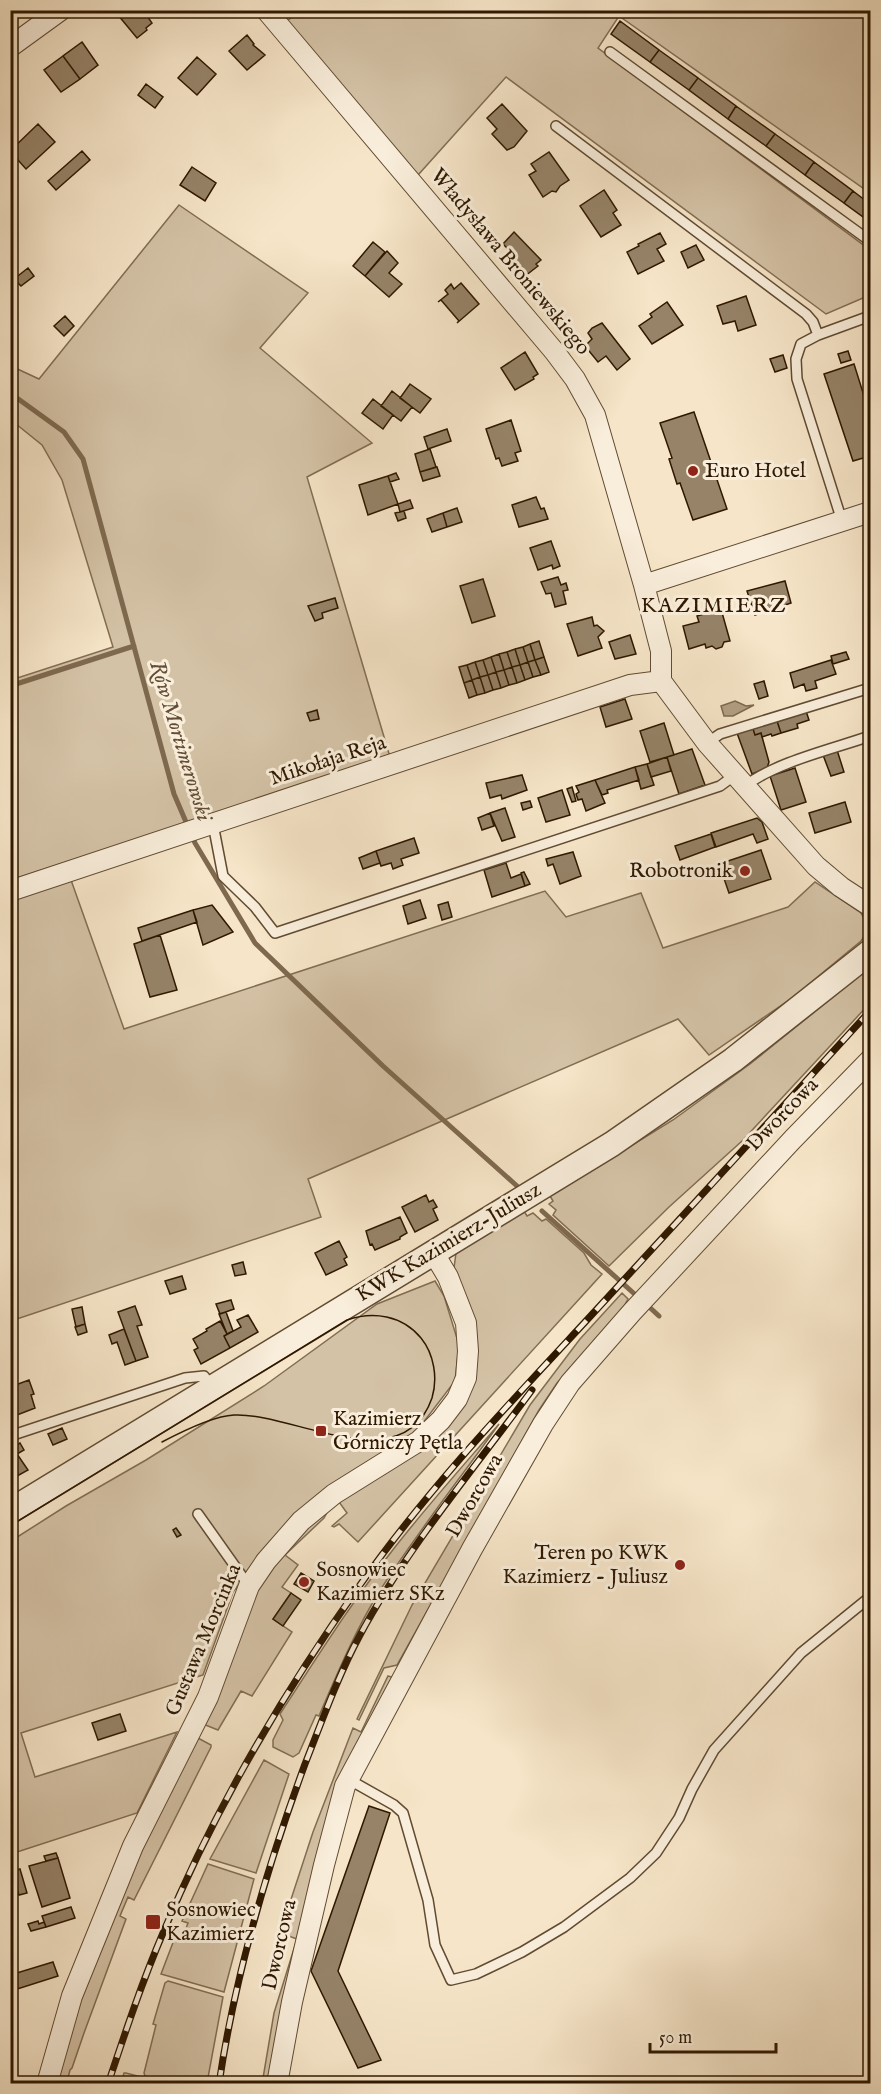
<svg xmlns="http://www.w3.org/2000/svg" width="881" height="2094" font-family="'IM FELL English',serif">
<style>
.green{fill:#d4c2a6;stroke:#826d53;stroke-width:1.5}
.water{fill:#b29f84;stroke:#7e694f;stroke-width:1.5}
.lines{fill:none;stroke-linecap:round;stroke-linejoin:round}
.stream{stroke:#7e694f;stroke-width:5}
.building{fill:#968368;stroke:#2f1800;stroke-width:1.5}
.service-casing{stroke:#614b32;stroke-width:12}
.minor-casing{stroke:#614b32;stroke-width:22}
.tertiary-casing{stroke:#614b32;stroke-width:27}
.service{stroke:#f9eedb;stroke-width:9}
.minor{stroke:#f9eedb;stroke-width:20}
.tertiary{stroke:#f9eedb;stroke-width:24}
.tram{stroke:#2f1800;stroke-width:1.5}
.rail-casing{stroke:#2f1800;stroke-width:7}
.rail{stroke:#f9eedb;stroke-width:4.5;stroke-dasharray:14;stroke-linecap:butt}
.poi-dot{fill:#8f2418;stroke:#f9eedb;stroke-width:2}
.labels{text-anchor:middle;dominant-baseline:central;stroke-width:6;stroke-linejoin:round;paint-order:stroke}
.street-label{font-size:21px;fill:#2f1800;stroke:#f9eedb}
.poi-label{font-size:21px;fill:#2f1800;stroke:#f9eedb;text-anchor:start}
.neighbourhood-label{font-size:22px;letter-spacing:1.5px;fill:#2f1800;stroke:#f9eedb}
.water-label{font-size:22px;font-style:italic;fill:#634e35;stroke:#f9eedb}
</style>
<rect width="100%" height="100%" fill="#f6e5c8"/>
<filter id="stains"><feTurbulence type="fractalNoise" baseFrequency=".00333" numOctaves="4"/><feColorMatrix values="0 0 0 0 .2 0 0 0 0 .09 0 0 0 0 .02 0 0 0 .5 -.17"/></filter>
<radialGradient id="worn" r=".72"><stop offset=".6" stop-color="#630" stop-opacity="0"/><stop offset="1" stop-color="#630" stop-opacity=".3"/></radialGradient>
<path class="green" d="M301,10L870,11V193L619,16L598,48L870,250V295L826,314L506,77L418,175L287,21Z
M179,205L308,293L260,348L372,443L307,477L390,757L11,880V680L113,647L62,480L42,445L11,420V366L39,379Z
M71,880L124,1029L545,891L566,917L641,893L663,948L788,907L815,882L861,913L870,928L861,941L792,998L709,1055L678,1019L308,1179L321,1217L11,1321L10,901Z
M870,967V1003L742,1141L669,1207L609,1266L553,1215L556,1210L549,1204L553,1201L550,1196L673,1120L750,1064Z
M524,1211L527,1216L533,1213L542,1221L546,1219L584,1253L591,1265L602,1274L358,1542L339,1524L334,1527L332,1526L347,1513L339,1502L464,1398L457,1278L454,1268L456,1253Z
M435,1281L444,1296L459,1345L455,1381L416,1432L292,1517L233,1592L203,1675L21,1733L35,1777L177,1732L137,1813L11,1854V1541L66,1506L146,1460L264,1386L377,1304Z
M622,1293L628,1299L622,1310L557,1383L539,1410L397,1665L384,1668L359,1720L357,1719L412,1605L530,1405L580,1339Z
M499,1424C459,1480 416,1534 379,1592C355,1631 337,1674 319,1716L316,1715L299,1753L293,1757L273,1747V1740L283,1720L280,1714C316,1659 351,1603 392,1551C426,1507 463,1466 499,1424Z
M329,1509L324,1518L285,1555L298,1565L282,1587L291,1593L273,1619L292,1632L252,1696L241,1691L218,1730L203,1724L249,1604L284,1549Z
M388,1676L395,1678L361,1739L269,2083L262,2084L274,2013L297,1939L280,1933L313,1832L353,1728L361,1732Z
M196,1737L211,1745V1747L134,1900L128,1897L120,1916L126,1919L84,2033L72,2068L70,2070L68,2078L70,2083L54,2084L82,1994L130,1875Z
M264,1760L289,1774L256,1873L210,1859Z
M208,1864L254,1879L224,1992L161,1974L174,1940L181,1942L188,1923L182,1921Z
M168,1981L223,1997L207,2083H121L124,2073H126L164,2083V2081L145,2076L144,2073L156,2025L153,2024L165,1983Z"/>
<path class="water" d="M735,701L746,706L754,705L733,716H724L721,706Z"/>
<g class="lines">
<path class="stream" d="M10,393L64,432L83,459L174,794L195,843L255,943L383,1066L517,1186
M10,686L134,646
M542,1211L639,1298
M646,1304L659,1316"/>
</g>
<path class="building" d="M124,10H143L152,23L146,28L147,30L137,38L118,15Z
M620,21L659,50L650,62L611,34Z
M247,35L254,44L253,45L265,55L247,70L229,51Z
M82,42L98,65L80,79L63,56Z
M659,50L698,78L689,90L650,62Z
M63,56L80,79L61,92L44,70Z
M197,57L216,74L197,95L178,78Z
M698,78L736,106L728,119L689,90Z
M146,84L163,97L155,108L138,95Z
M502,104L527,131L514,147L507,150L492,134L497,129L487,118Z
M736,106L775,134L766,146L728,119Z
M38,124L55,142L26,169L10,151Z
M775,134L814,162L805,175L766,146Z
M82,151L90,160L56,190L48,181Z
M549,152L569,180L560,186L556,192L552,191L543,197L529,175L536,171L531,164Z
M814,162L853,191L844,203L805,175Z
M192,167L216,183L205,201L180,185Z
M604,190L617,210L613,213L621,225L601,237L580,206Z
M853,191L870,204V222L844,203Z
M514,232L541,260L536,264L538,266L525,276L505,256L510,251L503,244Z
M660,233L666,244L657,249L664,261L638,274L627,252L639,246L638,244Z
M373,242L385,252L365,276L353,266Z
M696,245L704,260L688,268L681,252Z
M387,251L398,263L389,273L402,284L389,297L365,276Z
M28,268L34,276L21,286L14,279Z
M461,283L479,304L457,323L459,321L441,300L438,302L448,294L445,290L451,284L454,289Z
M746,296L756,325L738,331L735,321L723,324L717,306Z
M667,302L683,325L652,344L639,326L652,317L650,314Z
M65,316L74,326L64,336L54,326Z
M602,323L630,359L617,370L606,356L598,362L585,346L592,339L588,333L592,328Z
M848,351L851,360L841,363L838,354Z
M525,352L538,374L533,377L534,379L515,390L501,368Z
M783,355L787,368L775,372L770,359Z
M854,364L870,415V456L853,461L824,374Z
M410,384L431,399L420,413L400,398Z
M392,391L412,407L401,421L381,406Z
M373,399L393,415L383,429L362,413Z
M694,412L727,509L693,520L680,483L677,484L669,459L672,458L660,423Z
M511,420L521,451L515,453L518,461L502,466L499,458L496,459L486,429Z
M447,429L451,441L428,449L424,437Z
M430,449L436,467L420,472L415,454Z
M437,467L440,476L423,481L420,472Z
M396,473L399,479L390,482L388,476Z
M388,476L398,504L368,515L359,485Z
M536,497L541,509L544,508L548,519L519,527L512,505Z
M410,500L413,508L400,512L398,504Z
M457,508L462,522L447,527L443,513Z
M404,511L406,518L398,521L395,513Z
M443,513L447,527L432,532L427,519Z
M551,541L560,566L553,569L552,565L538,570L530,548Z
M558,577L561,585L566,583L568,590L563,591L566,604L555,607L551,593L546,594L541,582Z
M483,579L495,616L472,623L460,586Z
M785,581L791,603L755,615L747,591Z
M335,598L338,608L322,613L323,618L315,621L308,606Z
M721,609L730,641L724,642L722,647L716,649L712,646L706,648L705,644L689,649L683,626L699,622L697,616Z
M592,617L594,626L597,625L604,631L598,637L602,648L578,656L567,624Z
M630,635L636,654L615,659L609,642Z
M539,641L544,657L535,660L530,644Z
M530,644L535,660L528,662L523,647Z
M523,647L528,662L520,665L515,649Z
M515,649L520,665L512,667L507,652Z
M507,652L512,667L504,670L499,654Z
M846,652L849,659L833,664L831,656Z
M499,654L504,670L496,672L491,657Z
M491,657L496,672L488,675L483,660Z
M544,657L549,672L541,675L535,660Z
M483,660L488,675L480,677L475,662Z
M535,660L541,675L533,677L528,662Z
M831,660L836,674L815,681L817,688L806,691L804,684L794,688L790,673Z
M475,662L480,677L472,680L467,665Z
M528,662L533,677L525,680L520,665Z
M467,665L472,680L464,683L459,667Z
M520,665L525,680L517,683L512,667Z
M512,667L517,683L509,685L504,670Z
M504,670L509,685L501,688L496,672Z
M496,672L501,688L493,690L488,675Z
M488,675L493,690L485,693L480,677Z
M480,677L485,693L477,695L472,680Z
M472,680L477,695L469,698L464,683Z
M764,681L768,696L759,699L754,684Z
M625,699L632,719L606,727L600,707Z
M317,710L319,719L310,721L307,713Z
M806,711L809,720L797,724L798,728L781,733L777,721Z
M777,721L781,733L772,736L771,734L762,737L761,733L755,735L753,729Z
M664,723L674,755L650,762L640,731Z
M753,729L755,735L761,733L769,762L767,768L752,774L737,733Z
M692,749L705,785L679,794L667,757Z
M837,750L844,772L831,776L823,755Z
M667,757L671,771L651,777L647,764Z
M647,764L654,785L641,789L635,767Z
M635,767L639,780L607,790L608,793L602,795L595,780Z
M795,768L806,802L781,810L770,776Z
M522,775L527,790L502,799L501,795L490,798L486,783Z
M595,780L605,803L586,811L582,799L578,800L576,794L579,792L576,786Z
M572,787L576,801L572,802L567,789Z
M562,790L570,815L546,822L538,798Z
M530,801L532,807L523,810L521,803Z
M845,802L851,822L815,833L809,813Z
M505,808L515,837L502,841L490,813Z
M490,813L494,826L482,830L478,818Z
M757,818L762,822L768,839L757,843L753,834L716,847L711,833Z
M711,834L715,847L680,860L675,846Z
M414,838L419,853L401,859L403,865L393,869L391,863L381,866L376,851Z
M761,850L771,879L729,893L719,864Z
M376,851L380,863L363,869L359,858Z
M573,852L581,876L560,884L553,864L548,866L546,859Z
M506,863L511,878L521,874L525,886L492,897L484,870Z
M524,872L530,884L525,886L521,873Z
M420,900L426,918L408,924L403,906Z
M448,902L452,917L442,920L438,905Z
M212,905L233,932L203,945L193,910Z
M193,910L197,922L142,941L138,928Z
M160,935L177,990L150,997L134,944Z
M426,1195L429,1202L433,1200L437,1207L433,1209L438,1220L415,1232L402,1207Z
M400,1217L407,1233L400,1237V1239L375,1250L372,1244L370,1245L366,1231Z
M339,1241L347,1257L344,1259L347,1265L326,1275L315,1253Z
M243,1262L246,1274L235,1276L232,1265Z
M182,1276L186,1289L170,1294L165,1281Z
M231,1300L234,1309L220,1314L216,1304Z
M135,1306L142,1325L137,1326L148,1357L136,1361L118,1312Z
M82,1307L85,1324L76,1327L72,1309Z
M226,1312L233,1331L227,1334L219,1314Z
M248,1315L258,1332L230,1348L224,1336L241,1327L237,1320Z
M220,1321L227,1334L224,1336L230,1348L201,1364L194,1350L198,1348L193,1339L207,1331L206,1329Z
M85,1324L87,1332L78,1335L75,1327Z
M124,1329L136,1361L125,1365L117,1342L112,1344L109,1335Z
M29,1380L34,1394L31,1395L35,1408L12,1417L10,1387Z
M62,1428L67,1439L53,1445L48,1434Z
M20,1443L24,1450L17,1454L28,1470L10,1480V1451Z
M176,1528L181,1535L177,1537L173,1530Z
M301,1573L314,1581L308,1592L294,1584Z
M291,1593L301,1600L283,1626L273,1619Z
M120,1714L126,1731L98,1740L92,1723Z
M369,1806L390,1813L338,1971L381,2060L358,2068L311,1971Z
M56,1853L58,1858L46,1861L44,1856Z
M58,1858L70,1898L42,1907L29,1866Z
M20,1869L27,1893L19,1895L11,1872Z
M10,1894L17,1914L10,1916Z
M71,1907L75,1918L46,1927L42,1916Z
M38,1921L39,1924L44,1922L46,1927L31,1931L28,1924Z
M53,1962L58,1976L14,1990L15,1995L10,1997V1975Z"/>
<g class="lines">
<defs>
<path id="service" d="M610,52L870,241
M556,126L806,314L813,322L818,335
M842,521L797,379L796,359L801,344L818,335L870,316
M707,743L720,734L870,688
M745,786C776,762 833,749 870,736
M213,824L223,876L255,907L275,933L720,786L735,775
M10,1436L185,1378L204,1376L212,1387
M198,1514L249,1586
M348,1779L394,1805L403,1813L428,1900L435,1945L451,1980L476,1974L522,1952L564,1927L630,1878L656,1853L679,1818L692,1789L714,1750L801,1653L870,1597"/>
<path id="minor" d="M266,10L554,351L575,379L595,415L644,585L661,651V681L707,743L816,866L841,887L870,906
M10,47L61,10
M644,585L870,512
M10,891L630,685L661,681
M47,2084L72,1996L133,1846L208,1697L249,1586L266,1561L301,1521L334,1494L419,1441L441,1420L457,1399L466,1378L468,1351L466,1323L448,1277L433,1252
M277,2084L292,2002L324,1865L345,1786L472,1549L543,1424L570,1383L632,1312L793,1139L870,1060"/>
<path id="tertiary" d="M10,1511L612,1144L733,1060L870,952"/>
</defs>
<use href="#service" class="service-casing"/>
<use href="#minor" class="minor-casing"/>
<use href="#tertiary" class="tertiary-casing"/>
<use href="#service" class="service"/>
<use href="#minor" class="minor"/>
<use href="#tertiary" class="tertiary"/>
<path class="tram" d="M10,1526L347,1320C373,1311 402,1315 421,1338C434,1354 438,1378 432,1398C403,1482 292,1412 234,1415C213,1416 181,1432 162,1442"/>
<defs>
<path id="rail" d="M108,2084C125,2033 142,1982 163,1933C214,1810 283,1693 360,1585C427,1490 507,1406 586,1321C681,1218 775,1115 870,1011
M219,2084C235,1975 267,1867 305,1764C322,1721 338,1676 360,1635C407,1548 473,1470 532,1390"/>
</defs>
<use href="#rail" class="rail-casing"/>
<use href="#rail" class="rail"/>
</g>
<g class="poi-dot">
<circle cx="693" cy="471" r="6"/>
<circle cx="745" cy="871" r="6"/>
<rect x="315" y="1425" width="12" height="12" rx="3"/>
<circle cx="680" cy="1565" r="6"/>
<circle cx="304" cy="1582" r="6"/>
<rect x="145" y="1914" width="16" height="16" rx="3"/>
</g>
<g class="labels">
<g class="street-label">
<text transform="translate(510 262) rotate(50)">Władysława Broniewskiego</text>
<text transform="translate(328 761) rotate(-18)">Mikołaja Reja</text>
<text transform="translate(783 1115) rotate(-46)">Dworcowa</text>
<text transform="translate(449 1243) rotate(-31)">KWK Kazimierz-Juliusz</text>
<text transform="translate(475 1496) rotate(-60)">Dworcowa</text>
<text transform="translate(204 1640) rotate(-67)">Gustawa Morcinka</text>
<text transform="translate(280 1945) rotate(-77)">Dworcowa</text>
</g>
<g class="poi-label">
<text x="705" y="471">Euro Hotel</text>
<text x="733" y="871" text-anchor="end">Robotronik</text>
<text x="333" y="1419">Kazimierz<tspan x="333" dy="24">Górniczy Pętla</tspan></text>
<text x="668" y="1553" text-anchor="end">Teren po KWK<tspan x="668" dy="24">Kazimierz - Juliusz</tspan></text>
<text x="316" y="1570">Sosnowiec<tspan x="316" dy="24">Kazimierz SKz</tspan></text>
<text x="166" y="1910">Sosnowiec<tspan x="166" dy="24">Kazimierz</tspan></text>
</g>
<g class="neighbourhood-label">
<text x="714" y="606">KAZIMIERZ</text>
</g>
<g class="water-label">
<text transform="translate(180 741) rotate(73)">Rów Mortimerowski</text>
</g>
</g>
<rect width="881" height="2094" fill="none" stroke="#f6e5c8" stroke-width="36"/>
<rect x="12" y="12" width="857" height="2070" fill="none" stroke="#2f1800" stroke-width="3"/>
<rect x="18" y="18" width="845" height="2058" fill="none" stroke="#2f1800" stroke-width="1.5"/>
<path d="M650 2043v9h126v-9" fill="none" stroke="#2f1800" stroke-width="3"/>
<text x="659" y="2043" font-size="18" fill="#2f1800" stroke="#f9eedb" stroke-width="4.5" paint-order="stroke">50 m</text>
<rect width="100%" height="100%" filter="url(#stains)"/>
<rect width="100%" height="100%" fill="url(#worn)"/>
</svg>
